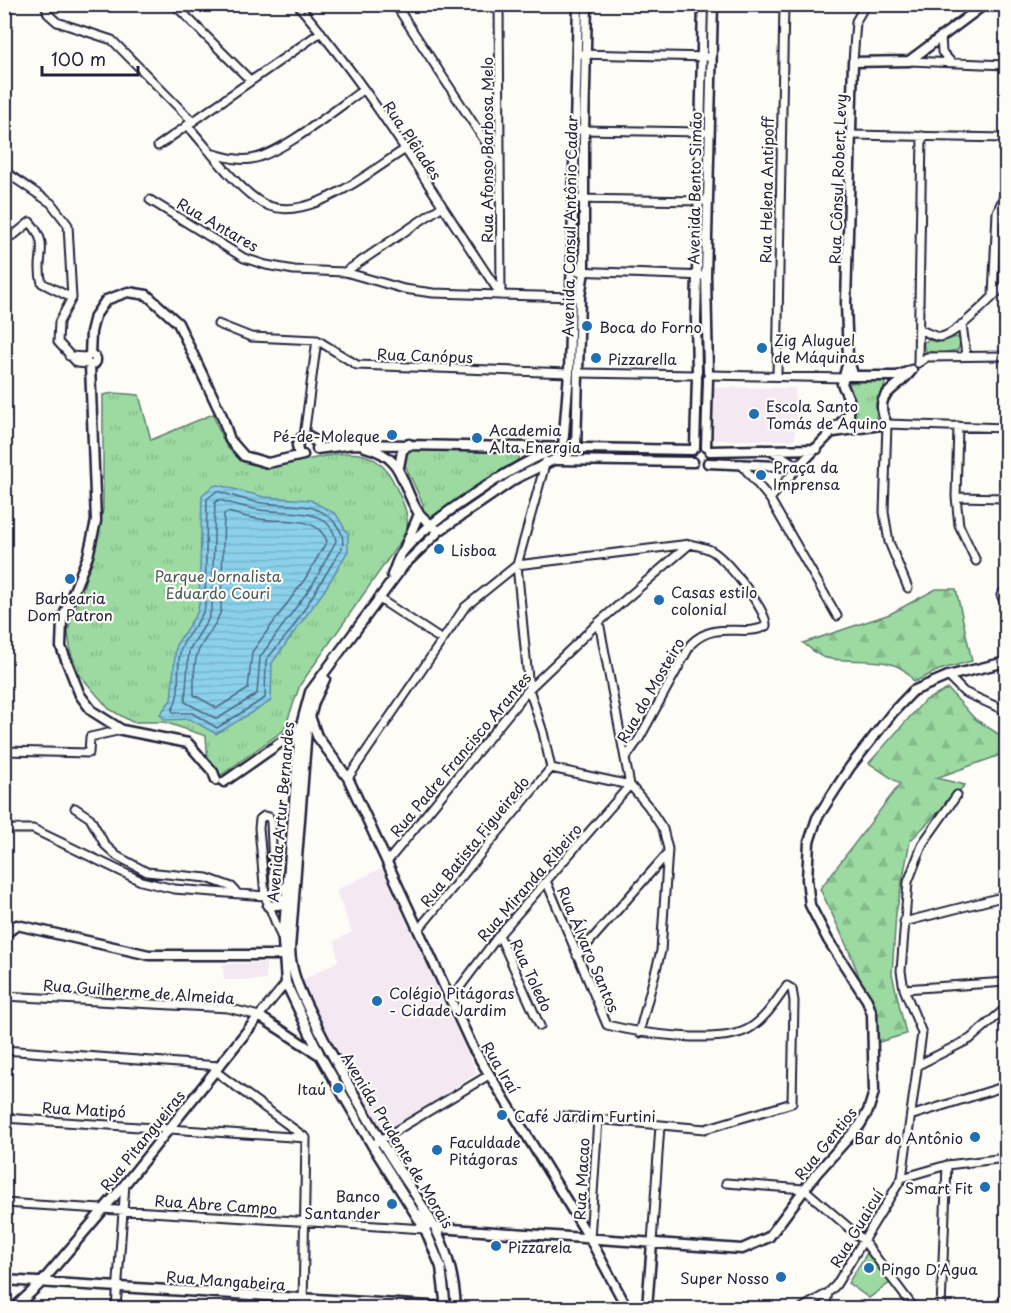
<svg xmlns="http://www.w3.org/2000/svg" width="1011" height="1313" font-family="'Playpen Sans',sans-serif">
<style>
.built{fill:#f4e9f2}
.green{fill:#9cdaa2;stroke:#5f7e6e;stroke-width:1.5}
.forest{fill:url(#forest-firs);stroke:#5f7e6e;stroke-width:1.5}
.park{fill:url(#park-tufts);stroke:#5f7e6e;stroke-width:1.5}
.water{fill:url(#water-rules);stroke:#618ba5;stroke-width:1.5}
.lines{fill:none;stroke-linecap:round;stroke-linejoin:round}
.shore{stroke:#4c6882;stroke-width:1.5}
.minor-casing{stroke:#22223b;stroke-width:11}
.tertiary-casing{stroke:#22223b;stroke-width:13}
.minor{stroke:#fdfcf7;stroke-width:7}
.tertiary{stroke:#fdfcf7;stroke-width:8}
.poi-dot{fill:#1f6fb2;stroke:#fdfcf7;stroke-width:2}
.labels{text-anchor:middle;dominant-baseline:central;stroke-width:4.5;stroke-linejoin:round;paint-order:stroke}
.street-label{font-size:15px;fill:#22223b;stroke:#fdfcf7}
.poi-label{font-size:15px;fill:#22223b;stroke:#fdfcf7;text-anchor:start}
.park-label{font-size:15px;fill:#47595a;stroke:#fdfcf7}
</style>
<defs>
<pattern id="forest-firs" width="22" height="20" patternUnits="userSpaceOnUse" patternTransform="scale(1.5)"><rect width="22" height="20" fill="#9cdaa2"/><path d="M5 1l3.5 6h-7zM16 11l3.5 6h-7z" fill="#86bb8c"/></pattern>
<pattern id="park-tufts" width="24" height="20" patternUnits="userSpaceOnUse" patternTransform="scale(1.5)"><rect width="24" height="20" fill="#9cdaa2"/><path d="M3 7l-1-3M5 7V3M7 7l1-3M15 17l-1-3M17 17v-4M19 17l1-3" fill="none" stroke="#86bb8c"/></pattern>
<pattern id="water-rules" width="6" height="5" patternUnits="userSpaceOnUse" patternTransform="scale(1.5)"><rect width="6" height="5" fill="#8bd1ec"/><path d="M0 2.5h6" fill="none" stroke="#78b3cb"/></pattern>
</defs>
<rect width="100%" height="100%" fill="#fdfcf7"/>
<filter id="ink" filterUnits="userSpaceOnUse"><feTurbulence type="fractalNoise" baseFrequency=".0167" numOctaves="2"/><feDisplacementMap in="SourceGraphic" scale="12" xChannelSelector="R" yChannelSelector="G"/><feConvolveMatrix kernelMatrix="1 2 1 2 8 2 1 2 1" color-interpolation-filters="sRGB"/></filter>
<g filter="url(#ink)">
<path class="built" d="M713,387L795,388V440H713Z
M382,868L477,1073L383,1134L320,1021L302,980L338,961L335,941L352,932L336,890Z
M266,963V980H224L223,964Z"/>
<path class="green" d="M867,1253L891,1282L869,1298L848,1283Z"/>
<path class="forest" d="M936,589H956L972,661L939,670L914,682C898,650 849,666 823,657C816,654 809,647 803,643L890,614Z
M948,689L975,719L1006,739V753L936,778L965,785L910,841L896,913L892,974L906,1034L876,1043C869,989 844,938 820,889L900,784L869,763L924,701Z"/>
<path class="park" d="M957,337L961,341L958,350L942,353L925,351L923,343L928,340L938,342Z
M854,379L885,382C885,390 879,393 877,400C874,408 879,414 875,421L856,420L852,415L854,401L848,386Z
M114,393L139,395L151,440L213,414C217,424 221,439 228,448C276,502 360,408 395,485C403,503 409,512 407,532L300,685L284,730L220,776L208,763L206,736L164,722H132L109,709L79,674L71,653L68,632L70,622L82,593L103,510V395Z
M415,447L418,450L514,451L519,457L515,464L504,468L431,517L422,511L423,504L404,463L406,452Z"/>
<path class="water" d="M218,485L264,497L310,500L336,514L348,534V551L324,591L272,663L271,701L216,734L190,719L165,720L160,714L171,700L176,645L197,613L199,605L202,495L213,486Z"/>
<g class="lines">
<path class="shore" d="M217,491C232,496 247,501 262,503C290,507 319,499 338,527C343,534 344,540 342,548L292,629L266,660L265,698L217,728L192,713H174L172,710C183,692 175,669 181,649C186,633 201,623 205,607L207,499Z
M219,500C233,504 246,508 260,510C285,514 330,505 336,541L313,584L260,657L257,694L217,719L185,702L189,650L208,620L212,607L215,502Z
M228,512C238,515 249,518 260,519C283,523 316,514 327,541L305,579L252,652L248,689L217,708L194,695C194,683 193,664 198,652C204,637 217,627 221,610L224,514Z"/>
<defs>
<path id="minor" d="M45,4L48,14L57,22L112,40L192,121
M174,4L250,80
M297,4C375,93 435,198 501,295
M395,4L498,161
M499,4L501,295
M941,36L942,52L951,62
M577,54L710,57
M909,61L1006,65
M853,62L856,21L866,4
M187,125C208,148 231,181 256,199C299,232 367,173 404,150
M580,130L703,132
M851,135L1006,138
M158,146L321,32
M214,154C226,157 238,161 251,159C280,155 337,108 363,90
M4,171L51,203L68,225L72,298L59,322L58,342L77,363L88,364
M572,199L703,201
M150,200L244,258L266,265L294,270L345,272L404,289L433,293L574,297
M4,238L14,235L30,222C52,247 34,258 42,283L72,298
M573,271L706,276
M345,272L441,207
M993,296L997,212L1006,192
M218,324L251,337L317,340L357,365L569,373
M962,324L966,355
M921,330C926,332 933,336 939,337C954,338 994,295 1006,284
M69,356L87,357
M918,362L922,136
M918,363L927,357L1006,356
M579,373L696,375
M709,375L845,378
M777,376L784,4
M958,426L956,497L959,525L976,561
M304,436L317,340
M546,461L517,565L529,689L543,732L551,768
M741,464L770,499L837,616
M956,497L1006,498
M770,499L798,467
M908,588L889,542L884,512L887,424L1006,428
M1006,589L1001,595L1006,606
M378,598L442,640
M948,676L964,692L1006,711
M4,751L89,753L90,737L122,730
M551,768L630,785L648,806L663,829L668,849L661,951L639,1033
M348,778L465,607L517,565L690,544C697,546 706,547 712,551C726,559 768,611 766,626C745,638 716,619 691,644L639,739L627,756
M75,808L90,818L105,845L117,856L147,872L207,878L232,887L237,893
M4,829H33L141,881L174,889L265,896L287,886
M387,862L529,689L599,622L690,544
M547,883L607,1025C639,1033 721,1046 750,1028C766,1018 776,1001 787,986L792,989L794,1001L792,1103L705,1129L562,1116
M904,922L1006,896
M418,930L551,768
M499,935L540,1026
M283,941L265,896L259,828L260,819L264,816L269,817L271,822L274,890L285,904
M577,956L667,854
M904,989L1006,982
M4,996L228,1008L259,1016L286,983
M451,999L499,935L630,785L599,622
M4,1050L219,1066
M918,1065L970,1039L1006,1008
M215,1071L306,1138
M913,1115L1006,1086
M4,1118L306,1138
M372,1145L489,1075
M902,1178L922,1033L904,989L901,971L908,882L923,843L957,795
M726,1183L804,1189L863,1240L914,1308
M4,1203L425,1229
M590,1239L598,1119
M652,1243L660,1125
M116,1308L125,1184
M303,1308L306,1138
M802,1308L828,1293L836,1285L902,1178L947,1165L1006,1158
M825,1308L828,1293
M941,1308L947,1165
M993,1308L1006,1300"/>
<path id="tertiary" d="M86 360a5 5 0 1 1 10 0a5 5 0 1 1-10 0Z
M90,355L91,332L95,316L106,300L128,292L147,295L178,323L222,416L230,440L244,456L268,463L303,455
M90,365L96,521L88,556L62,620L61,647L80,695L92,711L122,730L188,743L213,772L216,780
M847,365L842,384L849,399V418
M697,372L696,320L703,4
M708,372L706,276L713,4
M853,374L848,358L846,303L853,62L909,61L985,4
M848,376H897L912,370
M834,432L887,424C871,392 896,392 912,370
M365,447C406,458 399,482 418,512C422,518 430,523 435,528
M563,447L569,373L578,4
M695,447L697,378
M706,447L708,378
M317,449L353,444L692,450
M576,449L580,297L584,271V130L587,4
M298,451L297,445L301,438L309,436L316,442
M710,451L817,449
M775,452L798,467
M557,460L693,462
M708,463L798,467L849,414
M399,467L402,451L409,444
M405,547L419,514
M392,575C395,568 397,560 401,554C425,522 518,462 557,449
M325,679L314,702L307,729L290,949C291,979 306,1003 319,1030C338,1068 360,1104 381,1141C417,1203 452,1232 456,1308
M311,719L317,736L348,778L472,1046L590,1239L627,1308
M224,782L300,729
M268,906L285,904
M4,935L17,925L149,955H283
M418,1214L427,1223L438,1228L742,1249L769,1237L816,1174L860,1125L868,1111L874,1092L872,1014L867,1000L828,940L810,905L807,879L809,842L817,818L850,767L893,712L913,691L948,676L1006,662
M4,1280L446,1307
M14,1308L41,1283L125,1184L259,1016L318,1054
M446,1308L441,1267L425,1229L372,1145L320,1055L286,983L283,941L300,729L310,692L404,565L439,531L515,479L576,449
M647,1308L652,1243"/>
</defs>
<use href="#minor" class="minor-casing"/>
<use href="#tertiary" class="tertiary-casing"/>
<use href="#minor" class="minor"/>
<use href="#tertiary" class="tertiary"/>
</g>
</g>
<g class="poi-dot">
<circle cx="587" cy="326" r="6"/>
<circle cx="762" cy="348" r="6"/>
<circle cx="596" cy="358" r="6"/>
<circle cx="754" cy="414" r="6"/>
<circle cx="392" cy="435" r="6"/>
<circle cx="477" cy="438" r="6"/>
<circle cx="761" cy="475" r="6"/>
<circle cx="439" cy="549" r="6"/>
<circle cx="70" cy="579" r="6"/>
<circle cx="659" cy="600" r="6"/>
<circle cx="377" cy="1001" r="6"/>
<circle cx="338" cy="1088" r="6"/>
<circle cx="502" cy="1115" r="6"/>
<circle cx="975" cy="1137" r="6"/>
<circle cx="437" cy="1150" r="6"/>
<circle cx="985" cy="1187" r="6"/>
<circle cx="392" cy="1204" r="6"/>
<circle cx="496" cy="1246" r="6"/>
<circle cx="869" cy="1268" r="6"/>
<circle cx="781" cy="1277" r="6"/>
</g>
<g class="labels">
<g class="street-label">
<text transform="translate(413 140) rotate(56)">Rua Plêiades</text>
<text transform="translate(486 150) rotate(-90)">Rua Afonso Barbosa Melo</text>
<text transform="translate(837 179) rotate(-88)">Rua Cônsul Robert Levy</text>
<text transform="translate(694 188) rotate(-89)">Avenida Bento Simão</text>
<text transform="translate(766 190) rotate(-89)">Rua Helena Antipoff</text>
<text transform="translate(218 224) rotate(30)">Rua Antares</text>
<text transform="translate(569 226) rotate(-89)">Avenida Consul Antônio Cadar</text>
<text transform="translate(425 355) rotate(2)">Rua Canópus</text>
<text transform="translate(650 690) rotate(-60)">Rua do Mosteiro</text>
<text transform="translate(460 754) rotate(-50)">Rua Padre Francisco Arantes</text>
<text transform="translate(280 812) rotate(-85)">Avenida Artur Bernardes</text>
<text transform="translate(474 841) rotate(-51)">Rua Batista Figueiredo</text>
<text transform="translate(529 882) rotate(-49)">Rua Miranda Ribeiro</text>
<text transform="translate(589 949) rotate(67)">Rua Álvaro Santos</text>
<text transform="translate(532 975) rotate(65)">Rua Toledo</text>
<text transform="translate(139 991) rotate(4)">Rua Guilherme de Almeida</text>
<text transform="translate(501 1067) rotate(59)">Rua Iraí</text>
<text transform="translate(84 1109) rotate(3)">Rua Matipó</text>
<text transform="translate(142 1140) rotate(-51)">Rua Pitangueiras</text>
<text transform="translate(398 1140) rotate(59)">Avenida Prudente de Morais</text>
<text transform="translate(825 1143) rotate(-51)">Rua Gentios</text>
<text transform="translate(581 1179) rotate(-87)">Rua Macao</text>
<text transform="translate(216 1204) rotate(4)">Rua Abre Campo</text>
<text transform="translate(856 1228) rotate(-59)">Rua Guaicuí</text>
<text transform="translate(226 1280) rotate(4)">Rua Mangabeira</text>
</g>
<g class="poi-label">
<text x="599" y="326">Boca do Forno</text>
<text x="774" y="339">Zig Aluguel<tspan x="774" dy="17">de Máquinas</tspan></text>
<text x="608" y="358">Pizzarella</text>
<text x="766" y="405">Escola Santo<tspan x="766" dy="17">Tomás de Aquino</tspan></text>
<text x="489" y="429">Academia<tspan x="489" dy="17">Alta Energia</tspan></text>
<text x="380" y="435" text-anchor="end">Pé-de-Moleque</text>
<text x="773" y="466">Praça da<tspan x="773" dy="17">Imprensa</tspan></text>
<text x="451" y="549">Lisboa</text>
<text x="671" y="591">Casas estilo<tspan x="671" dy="17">colonial</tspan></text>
<text x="70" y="597" text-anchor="middle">Barbearia<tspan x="70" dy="17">Dom Patron</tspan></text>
<text x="389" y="992">Colégio Pitágoras<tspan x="389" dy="17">- Cidade Jardim</tspan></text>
<text x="326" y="1088" text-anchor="end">Itaú</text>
<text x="514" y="1115">Café Jardim Furtini</text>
<text x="963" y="1137" text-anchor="end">Bar do Antônio</text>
<text x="449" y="1141">Faculdade<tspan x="449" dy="17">Pitágoras</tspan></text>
<text x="973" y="1187" text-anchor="end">Smart Fit</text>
<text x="380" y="1195" text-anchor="end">Banco<tspan x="380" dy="17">Santander</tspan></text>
<text x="508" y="1246">Pizzarela</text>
<text x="881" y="1268">Pingo D'Agua</text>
<text x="769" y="1277" text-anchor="end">Super Nosso</text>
</g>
<g class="park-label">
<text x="218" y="575">Parque Jornalista<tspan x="218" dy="17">Eduardo Couri</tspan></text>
</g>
</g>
<rect width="1011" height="1313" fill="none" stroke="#fdfcf7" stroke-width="24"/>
<rect x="12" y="12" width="987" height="1289" fill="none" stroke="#22223b" stroke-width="2" filter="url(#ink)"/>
<path d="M42 66v9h96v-9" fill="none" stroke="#22223b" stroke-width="3"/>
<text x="51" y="66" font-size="18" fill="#22223b" stroke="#fdfcf7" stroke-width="4.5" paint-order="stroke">100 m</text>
</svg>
